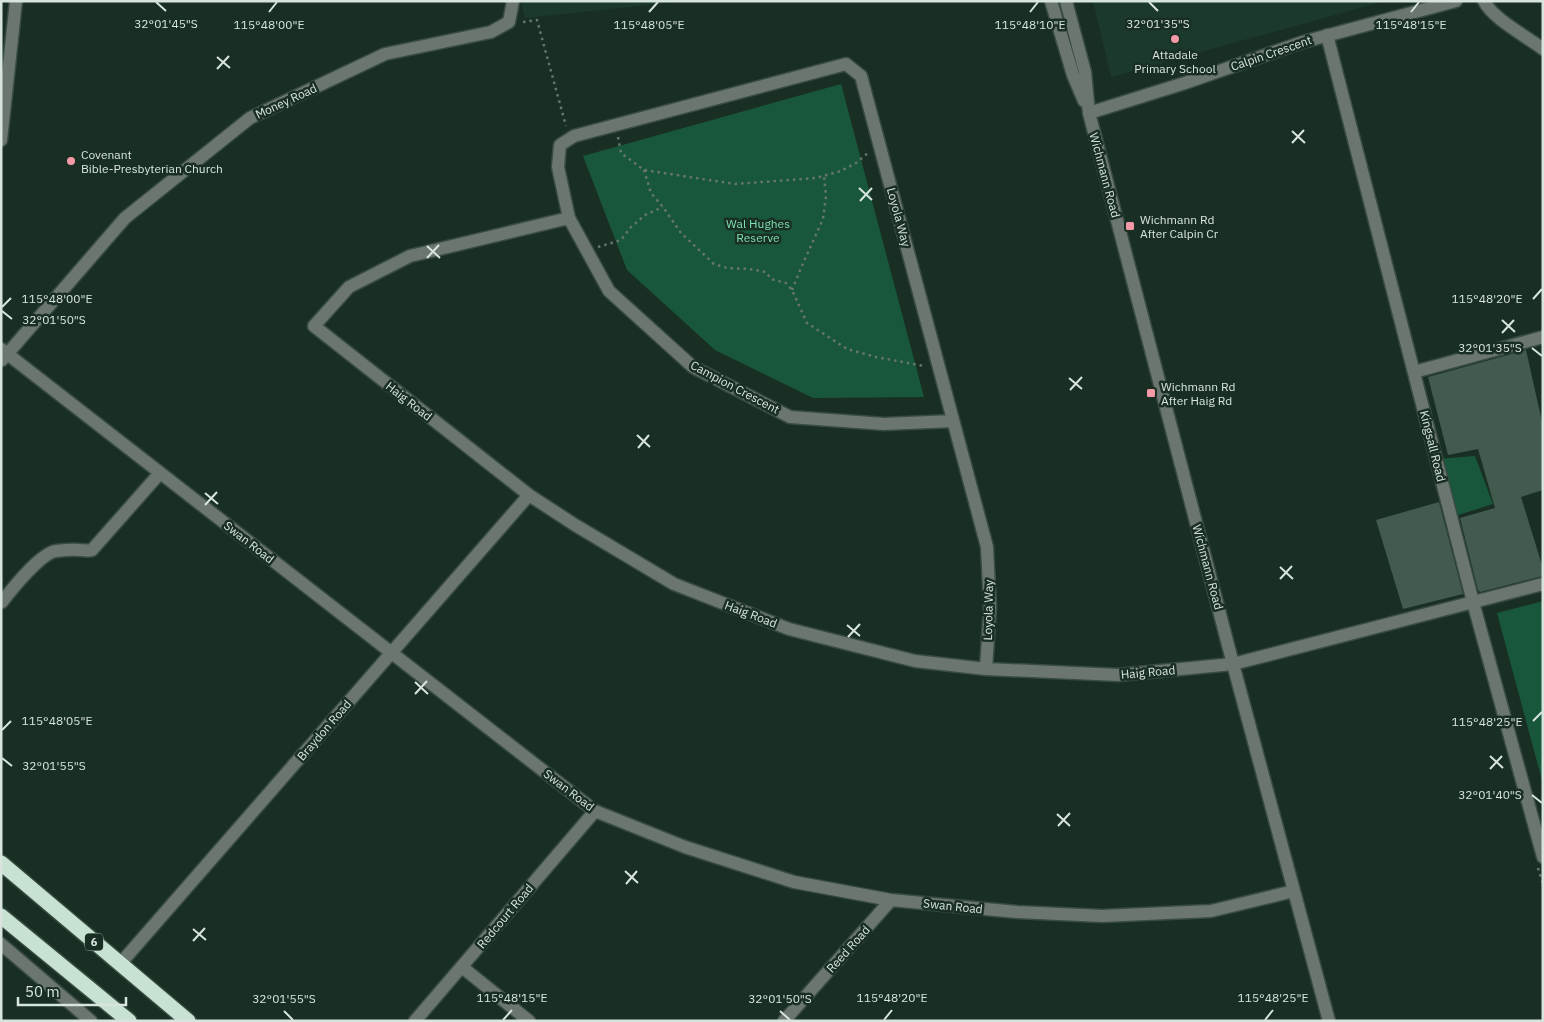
<svg xmlns="http://www.w3.org/2000/svg" width="1544" height="1022" font-family="'IBM Plex Sans',sans-serif">
<style>
.built{fill:#1c3a2b}
.green{fill:#19573d}
.building{fill:#435a4e}
.lines{fill:none;stroke-linecap:round;stroke-linejoin:round}
.minor-casing{stroke:#384c42;stroke-width:15}
.highway-casing{stroke:#384c42;stroke-width:18}
.path{stroke:#64766d;stroke-width:2.5;stroke-dasharray:2.5 4;stroke-linecap:butt}
.minor{stroke:#6b7670;stroke-width:12}
.highway{stroke:#c7e1d2;stroke-width:15}
.ticks{fill:none;stroke:#d8e5de;stroke-width:2}
.poi-dot{fill:#f49aa6;stroke:#192f24;stroke-width:2}
.labels{text-anchor:middle;dominant-baseline:central;stroke-width:5;stroke-linejoin:round;paint-order:stroke}
.shield{fill:#192f24;stroke:#9faea6;stroke-width:1}
.shield-label{font-size:11px;font-weight:bold;fill:#d8e5de}
.street-label{font-size:12px;fill:#d8e5de;stroke:#192f24}
.poi-label{font-size:12px;fill:#d8e5de;stroke:#192f24;text-anchor:start}
.park-label{font-size:12px;fill:#7ee1b1;stroke:#192f24}
.ticks-label{font-size:12px;text-anchor:middle;fill:#d8e5de;stroke:#192f24;stroke-width:5;stroke-linejoin:round;paint-order:stroke}
</style>
<rect width="100%" height="100%" fill="#192f24"/>
<path class="built" d="M521,1H685L525,18Z
M1093,1H1385L1111,77Z"/>
<path class="green" d="M841,84L924,397L813,398L715,350L627,270L583,156Z
M1475,456L1493,504L1455,516L1439,459Z
M1543,601V784L1497,613Z"/>
<path class="building" d="M1526,350L1543,426V490L1521,497L1542,565L1543,576L1480,592L1478,590L1460,518L1495,508L1478,449L1448,455L1428,377Z
M1439,502L1463,594L1403,609L1376,520Z"/>
<g class="lines">
<defs>
<path id="minor" d="M1051,1L1073,75L1084,101
M1066,1L1085,72L1089,113L1233,664L1329,1021
M1484,1C1493,19 1526,36 1543,49
M1327,35L1473,602L1543,857
M1089,113L1185,83L1303,42L1456,1
M1,140L16,1
M569,218L410,256L349,287L314,326L529,495L575,525L674,584L789,629L915,661L986,669L1118,675L1233,664L1543,584
M1,349L595,811L685,847L794,882L891,900L1017,912L1102,916L1211,911L1294,891
M2,360L125,218L250,118L385,54L491,32L509,22L513,1
M1414,372L1543,337
M953,421L884,424L790,417L693,367L609,291L569,218L558,167L560,145L574,136L846,64L861,76L987,547L990,607L986,669
M2,602C12,589 41,553 56,551C64,550 73,549 80,550C85,550 87,551 92,550L160,473
M1,944L91,1021
M120,964L529,495
M462,967L529,1021
M415,1021L595,811
M784,1021L891,900"/>
<path id="highway" d="M1,863L188,1021
M1,916L129,1021"/>
</defs>
<use href="#minor" class="minor-casing"/>
<use href="#highway" class="highway-casing"/>
<path class="path" d="M523,22L537,20L566,126
M618,137L621,153L644,170L735,184L816,178L841,171L856,163L868,153
M644,170L651,193L663,207L681,233L714,264L727,268L749,269L766,272L771,279L786,283L792,290L807,323L847,349L876,357L924,366
M598,247L621,240L630,228L645,215L663,207
M792,290L801,268L823,219L826,196L824,176
M1538,868L1543,884"/>
<use href="#minor" class="minor"/>
<use href="#highway" class="highway"/>
</g>
<path class="ticks" d="M156,2L166,11M1149,2L1158,11M269,12L277,2M649,12L658,2M1030,12L1038,2M1411,12L1419,2M217,57L230,68M217,69L229,56M1292,131L1305,143M1292,143L1304,130M859,188L872,200M860,201L872,188M427,246L440,258M427,258L439,245M1533,299L1542,289M2,307L11,298M2,311L12,319M1502,320L1515,332M1502,333L1514,320M1532,348L1542,356M1069,378L1082,389M1070,390L1082,377M637,435L650,447M638,448L649,435M205,493L218,504M205,505L217,492M1280,567L1293,579M1280,579L1292,566M847,625L860,636M848,637L860,624M415,682L428,694M415,694L427,681M1533,721L1542,712M2,730L11,721M1490,756L1503,768M2,758L12,766M1490,769L1502,756M1532,795L1542,803M1057,814L1070,826M1058,826L1070,813M625,871L638,883M626,884L637,871M193,929L206,940M193,941L205,928M284,1011L293,1020M780,1011L790,1020M503,1020L512,1010M884,1020L892,1010M1265,1020L1273,1010"/>
<g class="poi-dot">
<circle cx="1175" cy="39" r="5"/>
<circle cx="71" cy="161" r="5"/>
<rect x="1125" y="221" width="10" height="10" rx="2.5"/>
<rect x="1146" y="388" width="10" height="10" rx="2.5"/>
</g>
<g class="labels">
<rect class="shield" x="85" y="933.5" width="18" height="17" rx="4"/>
<g class="shield-label">
<text x="94" y="942">6</text>
</g>
<g class="street-label">
<text transform="translate(1271 53) rotate(-19)">Calpin Crescent</text>
<text transform="translate(286 101) rotate(-25)">Money Road</text>
<text transform="translate(1105 175) rotate(75)">Wichmann Road</text>
<text transform="translate(899 217) rotate(75)">Loyola Way</text>
<text transform="translate(735 387) rotate(28)">Campion Crescent</text>
<text transform="translate(409 401) rotate(38)">Haig Road</text>
<text transform="translate(1433 446) rotate(76)">Kingsall Road</text>
<text transform="translate(249 542) rotate(38)">Swan Road</text>
<text transform="translate(1208 567) rotate(75)">Wichmann Road</text>
<text transform="translate(988 610) rotate(-89)">Loyola Way</text>
<text transform="translate(751 614) rotate(21)">Haig Road</text>
<text transform="translate(1148 672) rotate(-5)">Haig Road</text>
<text transform="translate(324 730) rotate(-49)">Braydon Road</text>
<text transform="translate(569 790) rotate(37)">Swan Road</text>
<text transform="translate(953 906) rotate(6)">Swan Road</text>
<text transform="translate(505 916) rotate(-50)">Redcourt Road</text>
<text transform="translate(848 949) rotate(-48)">Reed Road</text>
</g>
<g class="poi-label">
<text x="1175" y="54" text-anchor="middle">Attadale<tspan x="1175" dy="14">Primary School</tspan></text>
<text x="81" y="154">Covenant<tspan x="81" dy="14">Bible-Presbyterian Church</tspan></text>
<text x="1140" y="219">Wichmann Rd<tspan x="1140" dy="14">After Calpin Cr</tspan></text>
<text x="1161" y="386">Wichmann Rd<tspan x="1161" dy="14">After Haig Rd</tspan></text>
</g>
<g class="park-label">
<text x="758" y="223">Wal Hughes<tspan x="758" dy="14">Reserve</tspan></text>
</g>
</g>
<g class="ticks-label">
<text x="166" y="28">32°01'45"S</text>
<text x="1158" y="28">32°01'35"S</text>
<text x="269" y="29">115°48'00"E</text>
<text x="649" y="29">115°48'05"E</text>
<text x="1030" y="29">115°48'10"E</text>
<text x="1411" y="29">115°48'15"E</text>
<text x="57" y="303">115°48'00"E</text>
<text x="1487" y="303">115°48'20"E</text>
<text x="54" y="324">32°01'50"S</text>
<text x="1490" y="352">32°01'35"S</text>
<text x="57" y="725">115°48'05"E</text>
<text x="1487" y="726">115°48'25"E</text>
<text x="54" y="770">32°01'55"S</text>
<text x="1490" y="799">32°01'40"S</text>
<text x="512" y="1002">115°48'15"E</text>
<text x="892" y="1002">115°48'20"E</text>
<text x="1273" y="1002">115°48'25"E</text>
<text x="284" y="1003">32°01'55"S</text>
<text x="780" y="1003">32°01'50"S</text>
</g>
<rect width="1544" height="1022" fill="none" stroke="#d8e5de" stroke-width="5"/>
<path d="M18 997v8h108v-8" fill="none" stroke="#d8e5de" stroke-width="2.5"/>
<text x="25" y="997" font-size="15" fill="#d8e5de" stroke="#192f24" stroke-width="4" paint-order="stroke">50 m</text>
</svg>
